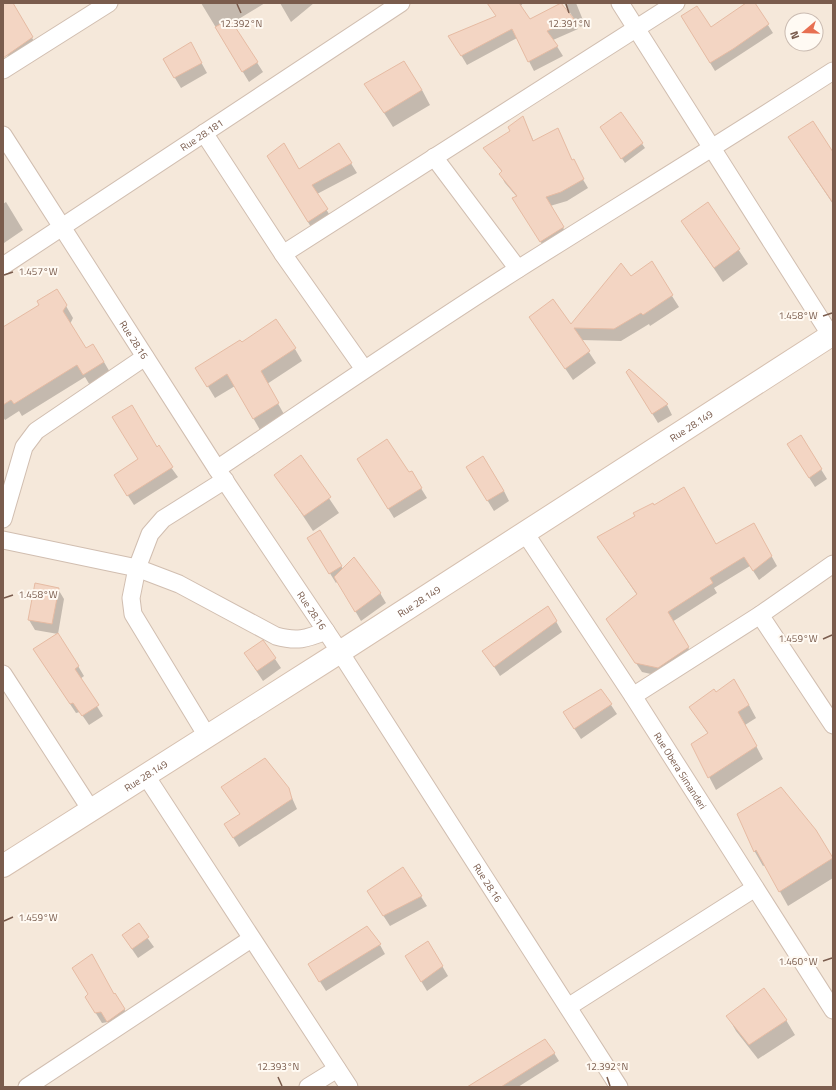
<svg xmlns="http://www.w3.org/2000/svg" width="836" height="1090" font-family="'Titillium Web',sans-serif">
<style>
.residential{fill:#f5e8da;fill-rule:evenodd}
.shadow{fill:#0003}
.building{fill:#f3d5c3;stroke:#e6bba3}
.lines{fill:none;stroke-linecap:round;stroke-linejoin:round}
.street-casing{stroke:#d1beb0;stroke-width:19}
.secondary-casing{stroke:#d6c0b0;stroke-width:24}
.street{stroke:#fff;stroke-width:17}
.secondary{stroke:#fff;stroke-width:22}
.ticks{fill:none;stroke:#7a5c4d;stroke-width:1.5}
.labels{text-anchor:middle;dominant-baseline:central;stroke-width:4;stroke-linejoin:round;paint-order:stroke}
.street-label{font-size:10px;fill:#7a5c4d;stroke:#fffaf3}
.ticks-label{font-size:10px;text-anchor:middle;fill:#7a5c4d;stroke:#fffaf3;stroke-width:4;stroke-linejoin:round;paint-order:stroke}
</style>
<rect width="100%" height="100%" fill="#fdf6ec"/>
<path class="residential" d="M3,3H833V1087H3ZM792,20H816V44H792Z"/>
<path class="shadow" d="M3,3H12L39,50L15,66L3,49Z
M201,3H265L232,23L263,72L249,82Z
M280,3H314L291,22Z
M488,3H523L520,7L529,20L560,4L573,20L574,19L564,3H576L585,25L580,27L577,22L575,23L578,29L553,40L563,56L534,71L517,38L467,65L455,45L497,16Z
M747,3H754L773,33L715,71L687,25L710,29Z
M196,53L207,73L181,88L164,60Z
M366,85L422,90L430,105L393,127Z
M621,114L645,148L625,163L604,132Z
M523,117L534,142L558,129L572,161L588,188L567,201L550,206L568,236L546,250L518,207L517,197L505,183L500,174L502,172L484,148L511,132Z
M790,138L833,154V204L798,152Z
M339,144L357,173L317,194L332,219L314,232L274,166L298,171Z
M6,202L23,230L4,243L3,204Z
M708,204L748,264L723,282L682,221Z
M651,263L679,307L650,326L649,324L621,341L581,340L596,363L573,380L530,317L571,326Z
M40,305L66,306L73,318L70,324L86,350L104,362L111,374L91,387L85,377L22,416L19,411L5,420L3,417V328Z
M241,343L295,349L302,361L267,384L285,416L260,430L235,386L215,398L204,380Z
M629,371L667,405L672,415L658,423L633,382Z
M801,437L827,479L815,487L794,454Z
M157,448L178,477L134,505L121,485Z
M301,457L339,513L313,531L276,475Z
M364,469L408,474L411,472L427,498L394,518Z
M473,477L504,491L509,501L494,511Z
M654,507L716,545L754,525L777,566L759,580L750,566L714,588L717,593L672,622L694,657L664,677L642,672L613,629L637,595L598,537Z
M320,531L343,569L380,593L386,603L361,621L338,581L336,583L314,548Z
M58,589L64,599L58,634L35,630L29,620Z
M548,607L562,632L500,676L484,651Z
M40,659L78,666L84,676L80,679L103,716L89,725L80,712L76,713Z
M275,659L281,668L263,681L251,663Z
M601,690L617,714L581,739L570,722Z
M716,693L749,705L756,718L745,725L763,759L716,790L692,744L708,734L690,707Z
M222,787L288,789L297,809L239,847L231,834L241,815Z
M739,815L815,830L833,860V878L788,906L765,865L763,866L755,852Z
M403,868L427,906L390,926L368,892Z
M138,925L154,947L138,958L123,936Z
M428,942L448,976L427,991L412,966Z
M380,945L385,954L326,991L315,974Z
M115,994L130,1019L113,1031L108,1022L102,1023L92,1007Z
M728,1017L786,1020L795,1035L758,1059L736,1031Z
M554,1053L559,1061L518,1087H487Z"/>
<path class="building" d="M3,3H13L33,37L3,58Z
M487,3H519L530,19L561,3L574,19L547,31L558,46L528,62L512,29L461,56L448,36L496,16Z
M746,3H755L769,24L733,49L710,63L681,16L697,6L711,27Z
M230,19L258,62L242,72L215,27Z
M191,42L202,63L174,78L163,59Z
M404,61L422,90L384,113L364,84Z
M621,112L643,143L621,159L600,127Z
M523,116L533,141L558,128L572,160L574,159L584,179L561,192L546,197L564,227L540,242L512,198L517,196L499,174L502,171L483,148L510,131L508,127Z
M813,121L833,152V203L788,137Z
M284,143L299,169L339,143L352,163L312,185L328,209L308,222L267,156Z
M708,202L740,249L714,268L681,221Z
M652,261L673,295L643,315L641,313L614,329L574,328L590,351L565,369L529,317L553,299L571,324L621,263L631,276Z
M57,289L67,305L63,311L86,348L93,344L104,362L83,375L77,365L14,404L11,400L3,405V327L39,305L37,301Z
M276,319L296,348L261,371L279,403L253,419L227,374L207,387L195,368L240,340L242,342Z
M629,369L668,404L652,414L626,372Z
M132,405L157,447L159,445L173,467L127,496L114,475L138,459L112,417Z
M801,435L822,469L809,478L787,444Z
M387,439L409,472L412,471L422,488L388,509L357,459Z
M301,455L331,497L304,516L274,475Z
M483,456L504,491L487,501L466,467Z
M684,487L716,544L754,523L772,556L753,571L744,557L710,578L713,583L668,612L689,647L658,668L635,663L606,619L637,594L597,537L635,516L633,513L653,503L654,505Z
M320,530L342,566L329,574L307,538Z
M354,557L381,593L355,612L334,577Z
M35,583L59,588L52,624L28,620Z
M548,606L557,621L494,667L482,651Z
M58,633L79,666L75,669L99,705L82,716L73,703L70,704L33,649Z
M263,640L276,658L257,671L244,653Z
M734,679L749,705L738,712L757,746L708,778L691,744L708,733L689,707L714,689L716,692Z
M601,689L612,704L574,729L563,712Z
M265,758L289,788L292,799L233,838L224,824L240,814L221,787Z
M781,787L816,830L833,858L779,892L756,850L754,852L737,814Z
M403,867L422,896L383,916L367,891Z
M139,923L149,937L132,949L122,935Z
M367,926L381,944L319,982L308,964Z
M428,941L443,966L421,982L405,956Z
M92,954L114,994L115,993L125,1009L107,1022L101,1012L95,1013L85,997L88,994L72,968Z
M764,988L787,1020L749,1045L726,1016Z
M545,1039L555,1053L501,1087H467Z"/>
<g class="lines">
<defs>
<g id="street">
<path d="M620,3L833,339"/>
<path d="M3,70L109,3"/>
<path d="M204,133L283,254L364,369"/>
<path id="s1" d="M3,135L217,469L340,652L619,1087"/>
<path d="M434,157L518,269"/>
<path d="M283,254L676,3"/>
<path id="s2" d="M3,266L401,3"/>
<path d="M217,469C317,402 416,334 518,269C623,203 729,138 833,71"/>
<path d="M3,519L24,447L36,431L145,357"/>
<path id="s3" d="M525,533L633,696L833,1010"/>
<path d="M3,540L137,568L179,584L276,636C297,642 306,639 326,631"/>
<path d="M760,615L833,725"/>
<path d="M3,674L91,810"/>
<path d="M633,696L760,615L833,564"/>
<path d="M207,736L133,614L131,598L137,568L150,534L163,519L225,480"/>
<path d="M146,776L349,1087"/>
<path d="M568,1007L755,888"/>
<path d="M27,1087L251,939"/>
<path d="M308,1087L337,1069"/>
</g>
<g id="secondary">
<path id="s4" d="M3,866L340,652L833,334"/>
</g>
</defs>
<use href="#street" class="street-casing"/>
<use href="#secondary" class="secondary-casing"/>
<use href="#street" class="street"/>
<use href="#secondary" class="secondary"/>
</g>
<path class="ticks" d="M237,4L241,13M566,4L569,13M4,275L13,272M823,316L832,313M4,598L13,595M823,639L832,635M4,921L13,917M823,961L832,958M278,1077L282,1086M607,1077L610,1086"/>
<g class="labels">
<g class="street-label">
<text stroke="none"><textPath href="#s2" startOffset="238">Rue 28.181</textPath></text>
<text stroke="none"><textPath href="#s1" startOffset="243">Rue 28.16</textPath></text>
<text stroke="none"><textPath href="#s4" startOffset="817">Rue 28.149</textPath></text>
<text stroke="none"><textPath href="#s4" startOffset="493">Rue 28.149</textPath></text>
<text stroke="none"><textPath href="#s1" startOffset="567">Rue 28.16</textPath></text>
<text stroke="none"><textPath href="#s3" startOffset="284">Rue Obera Simanderi</textPath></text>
<text stroke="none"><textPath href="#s4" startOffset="169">Rue 28.149</textPath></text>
<text stroke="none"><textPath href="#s1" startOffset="891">Rue 28.16</textPath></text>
</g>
</g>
<g class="ticks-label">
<text x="241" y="27">12.392°N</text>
<text x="569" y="27">12.391°N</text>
<text x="38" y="275">1.457°W</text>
<text x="798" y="319">1.458°W</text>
<text x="38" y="598">1.458°W</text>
<text x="798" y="642">1.459°W</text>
<text x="38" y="921">1.459°W</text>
<text x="798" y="965">1.460°W</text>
<text x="278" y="1070">12.393°N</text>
<text x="607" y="1070">12.392°N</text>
</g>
<rect width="836" height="1090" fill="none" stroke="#7a5c4d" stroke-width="8"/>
<g transform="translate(804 32) rotate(251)"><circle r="19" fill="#fffaf3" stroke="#cabbb1"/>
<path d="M0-3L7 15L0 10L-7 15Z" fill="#e76f51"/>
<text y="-6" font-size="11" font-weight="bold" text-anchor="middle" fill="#7a5c4d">N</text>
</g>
</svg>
